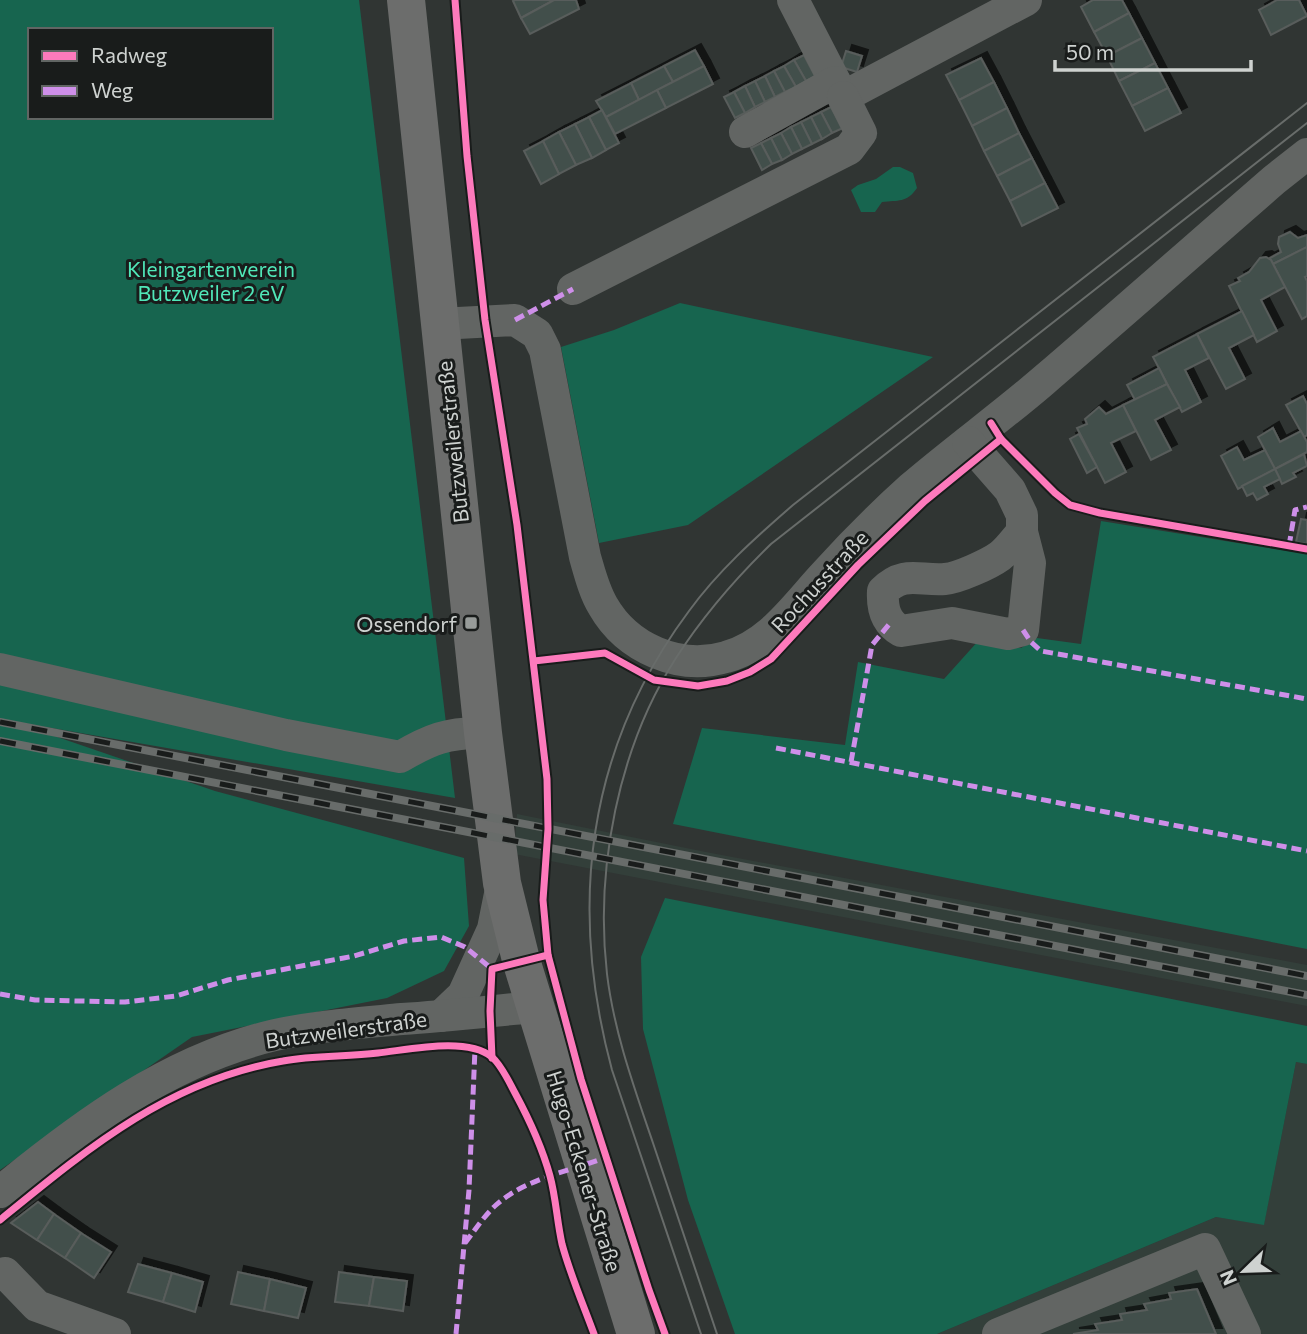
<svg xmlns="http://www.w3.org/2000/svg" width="1307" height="1334" font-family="Commissioner,sans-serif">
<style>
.built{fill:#333f3a}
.green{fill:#17654f;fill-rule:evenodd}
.building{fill:#43504c;stroke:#595d5b;stroke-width:2;filter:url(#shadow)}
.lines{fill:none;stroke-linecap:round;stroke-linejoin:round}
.minor{stroke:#626563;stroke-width:32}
.major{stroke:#6c6d6c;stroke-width:38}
.tram{stroke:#686c6a;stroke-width:2}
.rail-casing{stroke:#686c6a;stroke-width:8}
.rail{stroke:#191c1b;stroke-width:5;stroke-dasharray:16;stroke-linecap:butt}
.quiet{stroke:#ce8fe9;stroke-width:5;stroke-dasharray:10 5;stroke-linecap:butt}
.cycleway-casing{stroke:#191c1b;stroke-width:11}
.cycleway{stroke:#fd7abc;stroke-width:7}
.poi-dot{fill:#979b99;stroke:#191c1b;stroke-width:2.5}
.labels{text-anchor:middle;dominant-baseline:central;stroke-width:6;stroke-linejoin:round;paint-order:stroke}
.park-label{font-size:21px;fill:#50e7b8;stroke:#191c1b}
.street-label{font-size:21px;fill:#ced2d0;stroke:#191c1b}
.poi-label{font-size:21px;fill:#ced2d0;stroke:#191c1b;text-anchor:end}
</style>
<defs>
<filter id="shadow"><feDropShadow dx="6" dy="-6" stdDeviation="0" flood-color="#0009"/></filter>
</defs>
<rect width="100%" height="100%" fill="#303533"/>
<g class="built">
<path d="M517 814 711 853 1307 965V1006L514 854Z"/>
<path d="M1296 1062 1307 1064V1334H937L1216 1217 1264 1224Z"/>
</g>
<g class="green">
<path d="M0 0H359L455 798 0 719ZM30 30H271V117H30Z"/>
<path d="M893 167H900L913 173 917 188C907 203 898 200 882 202L875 212H861L851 190 858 185 876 179Z"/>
<path d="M680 303 933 357 688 525 599 543 561 347 614 330Z"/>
<path d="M1101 521 1307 554V949L673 824 702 728 845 745 858 662 944 679 979 640 1021 648 1037 638 1081 644Z"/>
<path d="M0 724 34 729 215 791 464 858 469 926 444 971 387 998 192 1037 0 1170Z"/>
<path d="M665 898 1307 1026V1064L1296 1062 1264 1225 1216 1217 937 1334H735L688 1200 643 1029 641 957Z"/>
</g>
<g class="building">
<path d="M515 0H554L521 18 513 1Z"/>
<path d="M554 0H576L579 9 530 34 521 18Z"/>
<path d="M1093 0H1122L1129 13 1094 32 1081 7Z"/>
<path d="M1277 0H1299L1307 16 1271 35 1259 10Z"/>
<path d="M1129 13 1142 38 1107 56 1094 32Z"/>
<path d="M1142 38 1155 63 1119 81 1107 56Z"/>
<path d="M695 50 704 66 673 82 664 66Z"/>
<path d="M846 51 862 56 857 72 841 67Z"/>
<path d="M804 55 815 76 806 81 794 60Z"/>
<path d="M981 58 994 82 959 100 946 75Z"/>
<path d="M794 60 806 81 796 87 784 66Z"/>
<path d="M1155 63 1168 88 1132 106 1119 81Z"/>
<path d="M664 66 673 82 639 100 631 83Z"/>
<path d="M704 66 713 84 666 108 657 90Z"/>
<path d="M784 66 796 87 785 92 774 71Z"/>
<path d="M774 71 785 92 775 97 765 76Z"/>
<path d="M765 76 775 97 765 102 755 81Z"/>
<path d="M755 81 765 102 755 107 745 86Z"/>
<path d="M994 82 1007 108 972 126 959 100Z"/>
<path d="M631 83 639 100 606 117 596 101Z"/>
<path d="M745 86 755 107 745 113 734 92Z"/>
<path d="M1168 88 1181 113 1145 131 1132 106Z"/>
<path d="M657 90 666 108 615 134 606 117Z"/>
<path d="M734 92 745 113 735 118 724 97Z"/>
<path d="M831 107 843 128 832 133 821 112Z"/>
<path d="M1007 108 1019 133 984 151 972 126Z"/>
<path d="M602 110 619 143 606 150 589 117Z"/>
<path d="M821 112 832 133 822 139 811 117Z"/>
<path d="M589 117 606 150 592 158 575 124Z"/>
<path d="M811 117 822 139 812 144 801 122Z"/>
<path d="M801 122 812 144 802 149 791 127Z"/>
<path d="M575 124 592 158 576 165 559 132Z"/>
<path d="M791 127 802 149 792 154 781 133Z"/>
<path d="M559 132 576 165 559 174 543 141Z"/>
<path d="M781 133 792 154 782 160 771 138Z"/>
<path d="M1019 133 1032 158 997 176 984 151Z"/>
<path d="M771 138 782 160 772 164 761 143Z"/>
<path d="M543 141 559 174 541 184 524 151Z"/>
<path d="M761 143 772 164 762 170 751 148Z"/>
<path d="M1032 158 1045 183 1010 201 997 176Z"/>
<path d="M1045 183 1058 208 1022 226 1010 201Z"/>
<path d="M1290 232 1298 238 1307 235V247L1273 264 1270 258 1281 252 1278 244 1279 237Z"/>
<path d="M1307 247V276L1305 277 1307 281V316L1302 319 1273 264Z"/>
<path d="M1266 257 1271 260 1285 287 1261 300 1277 331 1257 342 1229 286 1240 281 1238 278 1249 272 1260 258Z"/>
<path d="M1242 311 1254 335 1229 348 1245 379 1226 389 1197 334Z"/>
<path d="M1197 334 1209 358 1185 370 1201 402 1182 412 1153 357Z"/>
<path d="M1159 368 1167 384 1135 400 1127 385Z"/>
<path d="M1167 384 1180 407 1155 420 1171 450 1151 460 1123 405Z"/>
<path d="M1303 396 1307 404V435L1304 437 1286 405Z"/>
<path d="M1123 405 1136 431 1111 443 1126 472 1105 483 1077 428 1087 424 1085 419 1099 407 1106 414Z"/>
<path d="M1273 428 1280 442 1301 431 1307 442V452L1275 469 1258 437Z"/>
<path d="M1079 434 1097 467 1087 473 1070 439Z"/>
<path d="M1237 447 1244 460 1265 450 1275 469 1238 489 1221 456Z"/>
<path d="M1304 454 1307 466 1293 473 1296 477 1282 484 1275 469Z"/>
<path d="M1275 469 1280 479 1264 487 1268 494 1257 500 1253 493 1247 496 1242 486Z"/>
<path d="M1301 519 1307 520V544L1296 542Z"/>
<path d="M38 1202 54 1214 37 1240 11 1223Z"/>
<path d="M54 1214 81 1233 65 1258 37 1240Z"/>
<path d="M81 1233 111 1252 94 1278 65 1258Z"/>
<path d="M138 1264 172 1273 163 1302 128 1292Z"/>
<path d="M238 1272 270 1279 264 1311 231 1304Z"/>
<path d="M339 1272 374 1277 369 1306 335 1302Z"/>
<path d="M172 1273 203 1282 195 1312 163 1302Z"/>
<path d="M374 1277 407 1281 403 1311 369 1306Z"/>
<path d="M270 1279 306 1288 298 1318 264 1311Z"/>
<path d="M1197 1289 1216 1334H1073L1098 1330 1095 1324 1122 1320 1120 1314 1147 1310 1144 1304 1171 1299 1169 1293Z"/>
</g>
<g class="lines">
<g class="minor">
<path d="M793 0 843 97 1026 0"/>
<path d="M745 132 835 82"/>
<path d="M573 289 849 149 861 133 843 97"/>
<path d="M439 324 515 320 537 334 545 350 585 557C590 574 594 591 603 606 627 648 679 671 726 657 770 645 795 606 825 574 852 544 881 515 911 488 954 451 1000 418 1043 381 1120 315 1197 247 1274 180L1307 154"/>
<path d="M968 442 1010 490 1022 515V532L1030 563 1023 630 1008 634 952 623 901 631C885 622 882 608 883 591 904 570 919 581 945 579 958 578 989 564 1000 556 1008 550 1015 540 1022 532"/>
<path d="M0 669 286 735 400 757C429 740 448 732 483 733"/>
<path d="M441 1016 463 995 493 929 502 884"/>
<path d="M0 1192C82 1125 169 1060 275 1035 316 1026 360 1023 402 1019 446 1016 491 1011 535 1007"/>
<path d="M5 1273 37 1306 115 1334"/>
<path d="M998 1334 1205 1249 1245 1334"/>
</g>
<path class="major" d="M406 0 483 733 502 883 521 960 636 1334"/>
<g class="tram">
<path d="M701 1334 612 1070C568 907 586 749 689 611 718 571 755 538 793 505L1307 103"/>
<path d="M717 1334C695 1270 674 1206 653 1143 634 1087 614 1032 607 974 595 869 618 748 676 658 703 616 735 579 771 544L1307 123"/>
</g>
<defs>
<g id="rail">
<path d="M0 722 1307 976"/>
<path d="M0 741 1307 995"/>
</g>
</defs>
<use href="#rail" class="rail-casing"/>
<use href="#rail" class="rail"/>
<g class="quiet">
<path d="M515 320 573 289"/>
<path d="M1289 546 1295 510 1307 507"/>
<path d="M1023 630 1031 642 1041 651 1307 699"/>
<path d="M776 748 1307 851"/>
<path d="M851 762 872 645 891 622"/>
<path d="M0 994 35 1000 125 1002 176 996 228 980 354 956 404 941 441 937 465 947 492 969"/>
<path d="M465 1243C475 1230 484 1216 496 1205 526 1178 571 1171 607 1157"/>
<path d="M456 1334 469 1190 475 1049"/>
</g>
<defs>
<g id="cycleway">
<path d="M455 0 467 156 485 320 517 525 547 779 548 829 543 900 548 955 581 1079 649 1290 665 1334"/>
<path d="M991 423 1001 439 1055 493 1070 505 1100 513 1307 549"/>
<path d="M534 661 605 653 654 680 698 686 727 681 750 672 771 659 858 565 925 501 1001 439"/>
<path d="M492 1058 490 1011 492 969 548 955"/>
<path d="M0 1220C87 1149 169 1080 283 1061 314 1055 347 1057 378 1053 407 1050 467 1036 492 1057 502 1066 509 1082 515 1093 529 1119 542 1147 550 1176 556 1198 557 1222 562 1244 570 1274 583 1304 594 1334"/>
</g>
</defs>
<use href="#cycleway" class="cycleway-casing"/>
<use href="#cycleway" class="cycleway"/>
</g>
<rect class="poi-dot" x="464" y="616" width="14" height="14" rx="3.5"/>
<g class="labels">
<g class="park-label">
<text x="211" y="268">Kleingartenverein<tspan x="211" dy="24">Butzweiler 2 eV</tspan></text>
</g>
<g class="street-label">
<text transform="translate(452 442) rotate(-96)">Butzweilerstraße</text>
<text transform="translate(819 581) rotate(-47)">Rochusstraße</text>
<text transform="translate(346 1029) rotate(-8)">Butzweilerstraße</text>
<text transform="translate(585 1171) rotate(73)">Hugo-Eckener-Straße</text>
</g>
<g class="poi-label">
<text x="457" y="623">Ossendorf</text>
</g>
</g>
<rect x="28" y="28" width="245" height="91" fill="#191c1b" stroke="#616563" stroke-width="2"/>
<rect x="42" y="51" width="35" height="10" fill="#fd7abc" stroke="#616563" stroke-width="2"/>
<text x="91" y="63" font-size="21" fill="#ced2d0">Radweg</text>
<rect x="42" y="86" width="35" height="10" fill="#ce8fe9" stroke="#616563" stroke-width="2"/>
<text x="91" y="98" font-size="21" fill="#ced2d0">Weg</text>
<g transform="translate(1244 1271) rotate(247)" stroke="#191c1b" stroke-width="5" paint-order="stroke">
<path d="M0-5L12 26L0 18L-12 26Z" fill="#ced2d0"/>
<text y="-10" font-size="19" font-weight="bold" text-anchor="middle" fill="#ced2d0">N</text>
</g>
<path d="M1055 60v10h196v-10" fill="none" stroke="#ced2d0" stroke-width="3.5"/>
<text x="1066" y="60" font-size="21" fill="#ced2d0" stroke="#191c1b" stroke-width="5" paint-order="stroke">50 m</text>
</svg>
